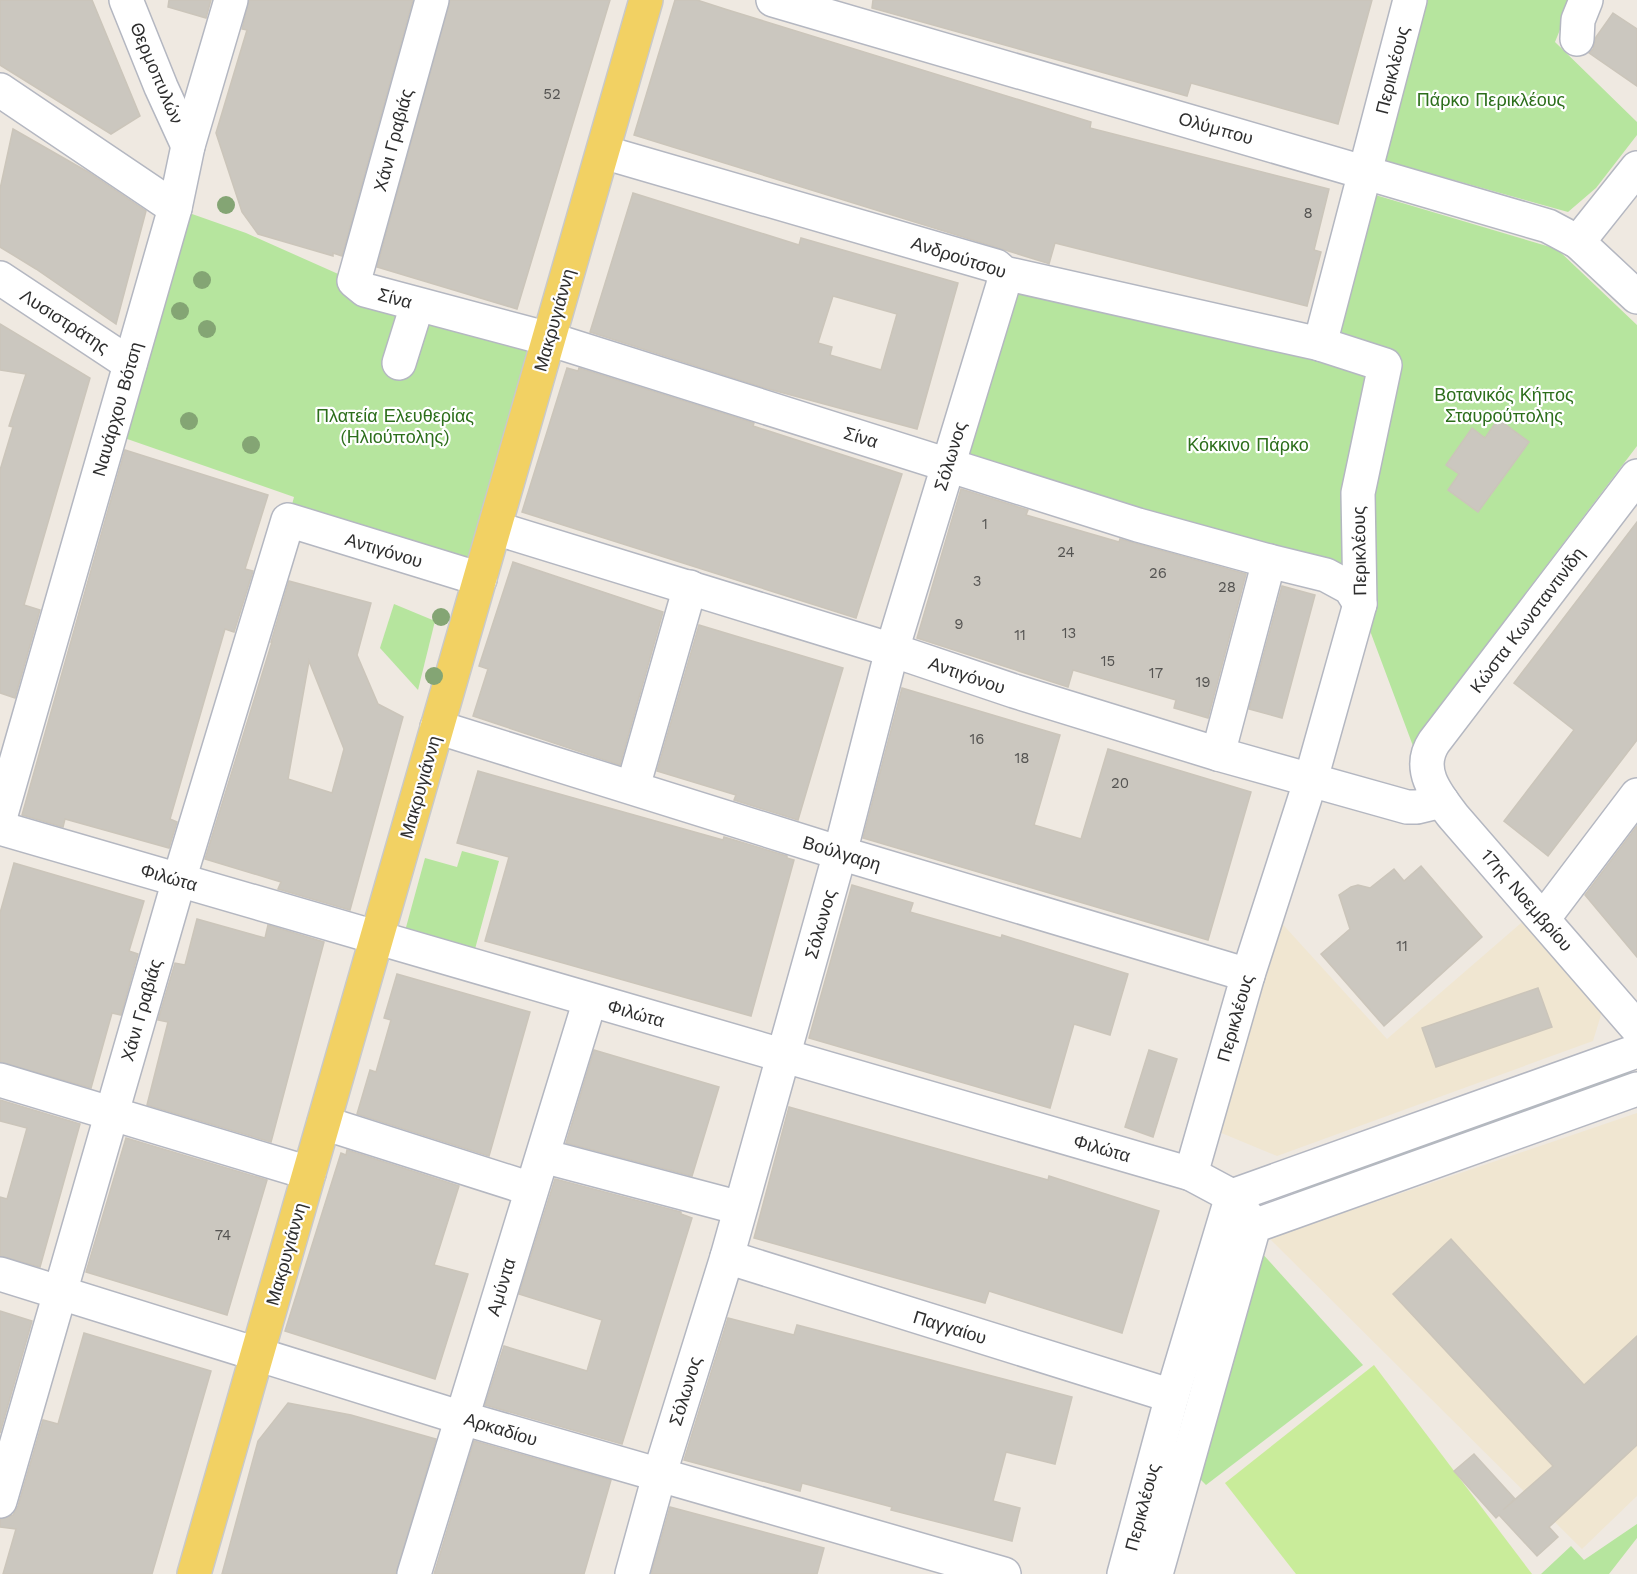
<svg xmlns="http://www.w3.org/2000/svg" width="1637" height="1574" font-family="'Work Sans',sans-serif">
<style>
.education{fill:#f0e6d1}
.green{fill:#b6e59e}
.pitch{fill:#c9ec9a}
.building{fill:#cbc7bf;stroke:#cbc5ba;stroke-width:1.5;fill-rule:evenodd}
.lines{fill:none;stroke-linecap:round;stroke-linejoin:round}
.minor-casing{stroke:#b4b7c1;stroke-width:36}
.major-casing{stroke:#c9c9c9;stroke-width:36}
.minor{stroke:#fff;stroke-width:33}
.major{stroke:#f2d163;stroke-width:33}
.tree{fill:#84a574}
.labels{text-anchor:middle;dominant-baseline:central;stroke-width:4.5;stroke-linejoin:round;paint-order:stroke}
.number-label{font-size:15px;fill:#555452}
.street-label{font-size:18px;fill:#2e2e2e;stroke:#fff}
.park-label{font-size:18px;fill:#2c6e1b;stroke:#fff}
</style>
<rect width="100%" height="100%" fill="#efe9e1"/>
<g class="education">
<path d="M1528 917 1604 1005 1593 1041 1277 1156 1219 1132 1277 918 1387 1039Z"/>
<path d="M1637 1113V1496L1582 1549 1269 1238Z"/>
</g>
<g class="green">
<path d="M1428 0H1572L1555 42 1637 122V135L1596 188 1568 212 1382 160Z"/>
<path d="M1372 194 1557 249 1637 325V446L1431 718 1413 746 1360 604 947 464 1003 285 1330 353Z"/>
<path d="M175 208 246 233 354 281 549 339 480 579 288 520 294 497 110 433Z"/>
<path d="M394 604 435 621 418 690 380 648Z"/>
<path d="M462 851 499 861 475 949 405 931 425 858 457 867Z"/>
<path d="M1627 1070 1632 1074 1301 1198 1296 1194 1297 1187Z"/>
<path d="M1260 1251 1363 1365 1206 1485 1195 1474Z"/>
<path d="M1637 1524V1538L1609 1574H1541L1571 1546 1584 1560Z"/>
</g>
<path class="pitch" d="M1374 1365 1532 1574H1296L1225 1483Z"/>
<g class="building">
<path d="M0 0H92L140 116 111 134 0 65Z"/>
<path d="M169 0H211L206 18 168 7Z"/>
<path d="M249 0H413L342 256 333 253V256L258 234 242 212 216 133 247 30 242 29Z"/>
<path d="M450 0H610L517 309 377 267Z"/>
<path d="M675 0H697L728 10 1091 122 1090 128 1329 189 1314 250 1321 252 1307 306 1055 243 1049 264 1047 263 634 135Z"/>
<path d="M873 0H1372L1338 124 1191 83 1187 96 872 8Z"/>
<path d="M1613 13 1637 29V86L1589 53 1593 49 1596 37Z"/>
<path d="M13 129 88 172 146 211 116 324 36 269 0 247V189Z"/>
<path d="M633 193 799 245 801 238 958 283 917 429 765 388 590 332ZM833 296 897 314 881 370 830 355 832 347 818 343Z"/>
<path d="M0 324 90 378 24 605 40 610 15 698 0 693V470L13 427 9 426 26 374 0 370Z"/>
<path d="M567 368 578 371 579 368 754 423 753 426 902 474 856 618 522 512Z"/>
<path d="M1498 419 1529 442 1478 512 1448 490 1459 474 1446 465 1472 428 1485 438Z"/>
<path d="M125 450 268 495 245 569 253 571 234 632 225 629 170 819 177 822 169 848 65 819 63 827 22 815Z"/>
<path d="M961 489 1028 510 1026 515 1119 542 1120 539 1246 574 1208 718 1174 708 1176 700 1073 670 1068 687 917 638Z"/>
<path d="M1637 522V740L1548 856 1504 821 1574 730 1514 683Z"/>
<path d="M513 562 663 612 620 765 473 716 488 669 479 666Z"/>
<path d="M289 581 371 603 357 655 378 704 403 717 350 910 278 889 281 882 205 859 272 642H271ZM309 661 344 749 332 793 288 779Z"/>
<path d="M1282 586 1315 595 1282 718 1249 709Z"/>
<path d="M699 625 843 668 798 820 734 800 736 795 657 771Z"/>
<path d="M902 688 1060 735 1034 825 1081 839 1108 749 1251 792 1208 940 863 838Z"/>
<path d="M478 771 723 840 724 837 787 856V858L794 860 751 1016 485 941 509 857 457 843Z"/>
<path d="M1637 826V957L1585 895Z"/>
<path d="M14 863 144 901 129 951 138 954 121 1015 112 1013 91 1088 0 1062V913Z"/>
<path d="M1421 866 1482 937 1384 1026 1321 954 1350 929 1339 895 1351 887 1358 885 1370 888 1394 869 1404 881Z"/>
<path d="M852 885 913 903 910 912 1001 938 1002 935 1128 974 1110 1035 1074 1024 1050 1108 809 1038Z"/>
<path d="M197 919 265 938 268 925 324 942 271 1142 147 1105 168 1022 158 1020 175 963 185 965Z"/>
<path d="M397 974 530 1012 489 1156 357 1114 370 1070 376 1072 391 1020 384 1018Z"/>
<path d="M1538 988 1552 1027 1436 1067 1422 1028Z"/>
<path d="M594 1050 719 1087 692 1176 566 1143Z"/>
<path d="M1149 1050 1177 1059 1153 1137 1125 1127Z"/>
<path d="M0 1100 80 1124 40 1267 0 1256V1197L7 1199 27 1128 0 1121Z"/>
<path d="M789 1107 1048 1180 1049 1176 1159 1211 1122 1333 989 1291 985 1303 754 1238Z"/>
<path d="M126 1138 267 1180 227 1315 86 1272Z"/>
<path d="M347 1150 459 1186 434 1265 468 1274 435 1379 285 1331 341 1153 346 1155Z"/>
<path d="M555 1179 681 1212V1214L692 1218 622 1444 485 1405 504 1346 587 1371 602 1320 519 1294Z"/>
<path d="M1451 1239 1584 1385 1637 1336V1445L1549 1527 1558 1537 1537 1556 1499 1515 1496 1518 1454 1471 1474 1454 1515 1499 1503 1510 1553 1466 1393 1294Z"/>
<path d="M0 1311 32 1321 0 1433Z"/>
<path d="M728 1318 794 1335 797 1325 1072 1397 1055 1464 1006 1452 993 1501 1020 1508 1012 1541 891 1510 892 1507 802 1483 800 1491 684 1460Z"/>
<path d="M84 1333 211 1371 152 1574H3L16 1529 0 1527V1519L13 1515 18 1506 43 1420 58 1424Z"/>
<path d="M288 1403 351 1415 436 1439 396 1574H222L258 1441Z"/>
<path d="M474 1441 611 1480 584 1574H434Z"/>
<path d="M670 1507 824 1548 817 1574H651Z"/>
</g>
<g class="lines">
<defs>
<g id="minor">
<path d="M126 0 161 87 188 146"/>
<path d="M432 0 354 281 365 290 549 339 1138 525 1269 561 1326 575 1350 588 1360 604"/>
<path d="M773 0 1548 226 1578 242 1637 297"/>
<path d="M1577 39 1578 20 1586 0"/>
<path d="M0 90 175 208"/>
<path d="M603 152 996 266 1004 273 1320 344 1385 365 1358 493 1360 604 1311 779 1248 975 1191 1174"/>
<path d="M1578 242 1637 168"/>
<path d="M0 278 130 364"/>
<path d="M1320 344 1410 0"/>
<path d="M399 363 414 315"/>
<path d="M1637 476 1434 742C1416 769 1436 794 1453 816L1637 1028"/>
<path d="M495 528 892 650 1014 691 1218 754 1407 807H1417L1442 801"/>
<path d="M437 727 840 853 1248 975"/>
<path d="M1218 754 1269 561"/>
<path d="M633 787 690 587"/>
<path d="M0 818 175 208 188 146 231 0"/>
<path d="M0 828 1191 1174 1232 1196 1254 1226"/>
<path d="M1543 919 1637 795"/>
<path d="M0 1080 309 1173"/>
<path d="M324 1123 531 1189"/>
<path d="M543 1156 740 1208"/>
<path d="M727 1257 1172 1396"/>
<path d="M0 1274 462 1418 1004 1574"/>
<path d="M0 1501 179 880 288 520 480 579"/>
<path d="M414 1574 590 1000"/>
<path d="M632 1574 659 1476 727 1257 840 853 892 650 1003 285 1004 273"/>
<path d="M1124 1574 1172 1396 1232 1196 1637 1051"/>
<path d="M1156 1574 1254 1226 1637 1089"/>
</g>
<path id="major" d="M194 1574 646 0"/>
</defs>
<use href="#minor" class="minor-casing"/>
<use href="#major" class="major-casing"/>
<use href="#minor" class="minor"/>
<use href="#major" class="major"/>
</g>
<g class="tree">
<circle cx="226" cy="205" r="9"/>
<circle cx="202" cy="280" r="9"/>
<circle cx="180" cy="311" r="9"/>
<circle cx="207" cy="329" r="9"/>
<circle cx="189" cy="421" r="9"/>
<circle cx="251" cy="445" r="9"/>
<circle cx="441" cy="617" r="9"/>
<circle cx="434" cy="676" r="9"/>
</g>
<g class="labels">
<g class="number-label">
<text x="552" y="94">52</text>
<text x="1308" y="213">8</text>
<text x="985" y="524">1</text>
<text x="1066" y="552">24</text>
<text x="1158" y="573">26</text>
<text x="977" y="581">3</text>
<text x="1227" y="587">28</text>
<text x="959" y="624">9</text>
<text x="1069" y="633">13</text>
<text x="1020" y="635">11</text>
<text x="1108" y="661">15</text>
<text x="1156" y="673">17</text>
<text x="1203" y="682">19</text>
<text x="977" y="739">16</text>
<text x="1022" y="758">18</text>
<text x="1120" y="783">20</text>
<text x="1402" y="946">11</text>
<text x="223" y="1235">74</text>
</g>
<g class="street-label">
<text transform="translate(1392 70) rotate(-76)">Περικλέους</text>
<text transform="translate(157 73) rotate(67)">Θερμοπυλών</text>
<text transform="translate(1216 128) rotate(16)">Ολύμπου</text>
<text transform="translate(393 140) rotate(-75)">Χάνι Γραβιάς</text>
<text transform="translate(959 257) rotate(18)">Ανδρούτσου</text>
<text transform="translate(395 298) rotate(15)">Σίνα</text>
<text transform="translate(554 320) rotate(-74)">Μακρυγιάννη</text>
<text transform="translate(65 321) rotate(33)">Λυσιστράτης</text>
<text transform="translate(117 409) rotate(-74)">Ναυάρχου Βότση</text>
<text transform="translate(861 437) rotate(17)">Σίνα</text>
<text transform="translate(950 456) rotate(-73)">Σόλωνος</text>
<text transform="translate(384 550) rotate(17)">Αντιγόνου</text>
<text transform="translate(1359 551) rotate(-91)">Περικλέους</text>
<text transform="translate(1527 620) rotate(-53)">Κώστα Κωνσταντινίδη</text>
<text transform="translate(967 675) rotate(19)">Αντιγόνου</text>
<text transform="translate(420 787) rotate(-74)">Μακρυγιάννη</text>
<text transform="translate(842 853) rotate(17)">Βούλγαρη</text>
<text transform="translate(169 877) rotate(16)">Φιλώτα</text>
<text transform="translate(1527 900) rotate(49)">17ης Νοεμβρίου</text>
<text transform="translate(820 924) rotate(-74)">Σόλωνος</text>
<text transform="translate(141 1010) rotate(-74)">Χάνι Γραβιάς</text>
<text transform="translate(636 1013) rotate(16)">Φιλώτα</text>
<text transform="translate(1235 1018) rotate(-74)">Περικλέους</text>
<text transform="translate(1102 1148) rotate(16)">Φιλώτα</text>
<text transform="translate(286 1254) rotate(-74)">Μακρυγιάννη</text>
<text transform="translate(501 1287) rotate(-73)">Αμύντα</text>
<text transform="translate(950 1327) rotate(17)">Παγγαίου</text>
<text transform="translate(685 1391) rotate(-73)">Σόλωνος</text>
<text transform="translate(501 1429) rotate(17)">Αρκαδίου</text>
<text transform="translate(1142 1507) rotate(-75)">Περικλέους</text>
</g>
<g class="park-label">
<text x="1491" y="99">Πάρκο Περικλέους</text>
<text x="1504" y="394">Βοτανικός Κήπος<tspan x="1504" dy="21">Σταυρούπολης</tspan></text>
<text x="395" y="415">Πλατεία Ελευθερίας<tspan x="395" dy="21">(Ηλιούπολης)</tspan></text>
<text x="1248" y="444">Κόκκινο Πάρκο</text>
</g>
</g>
</svg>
